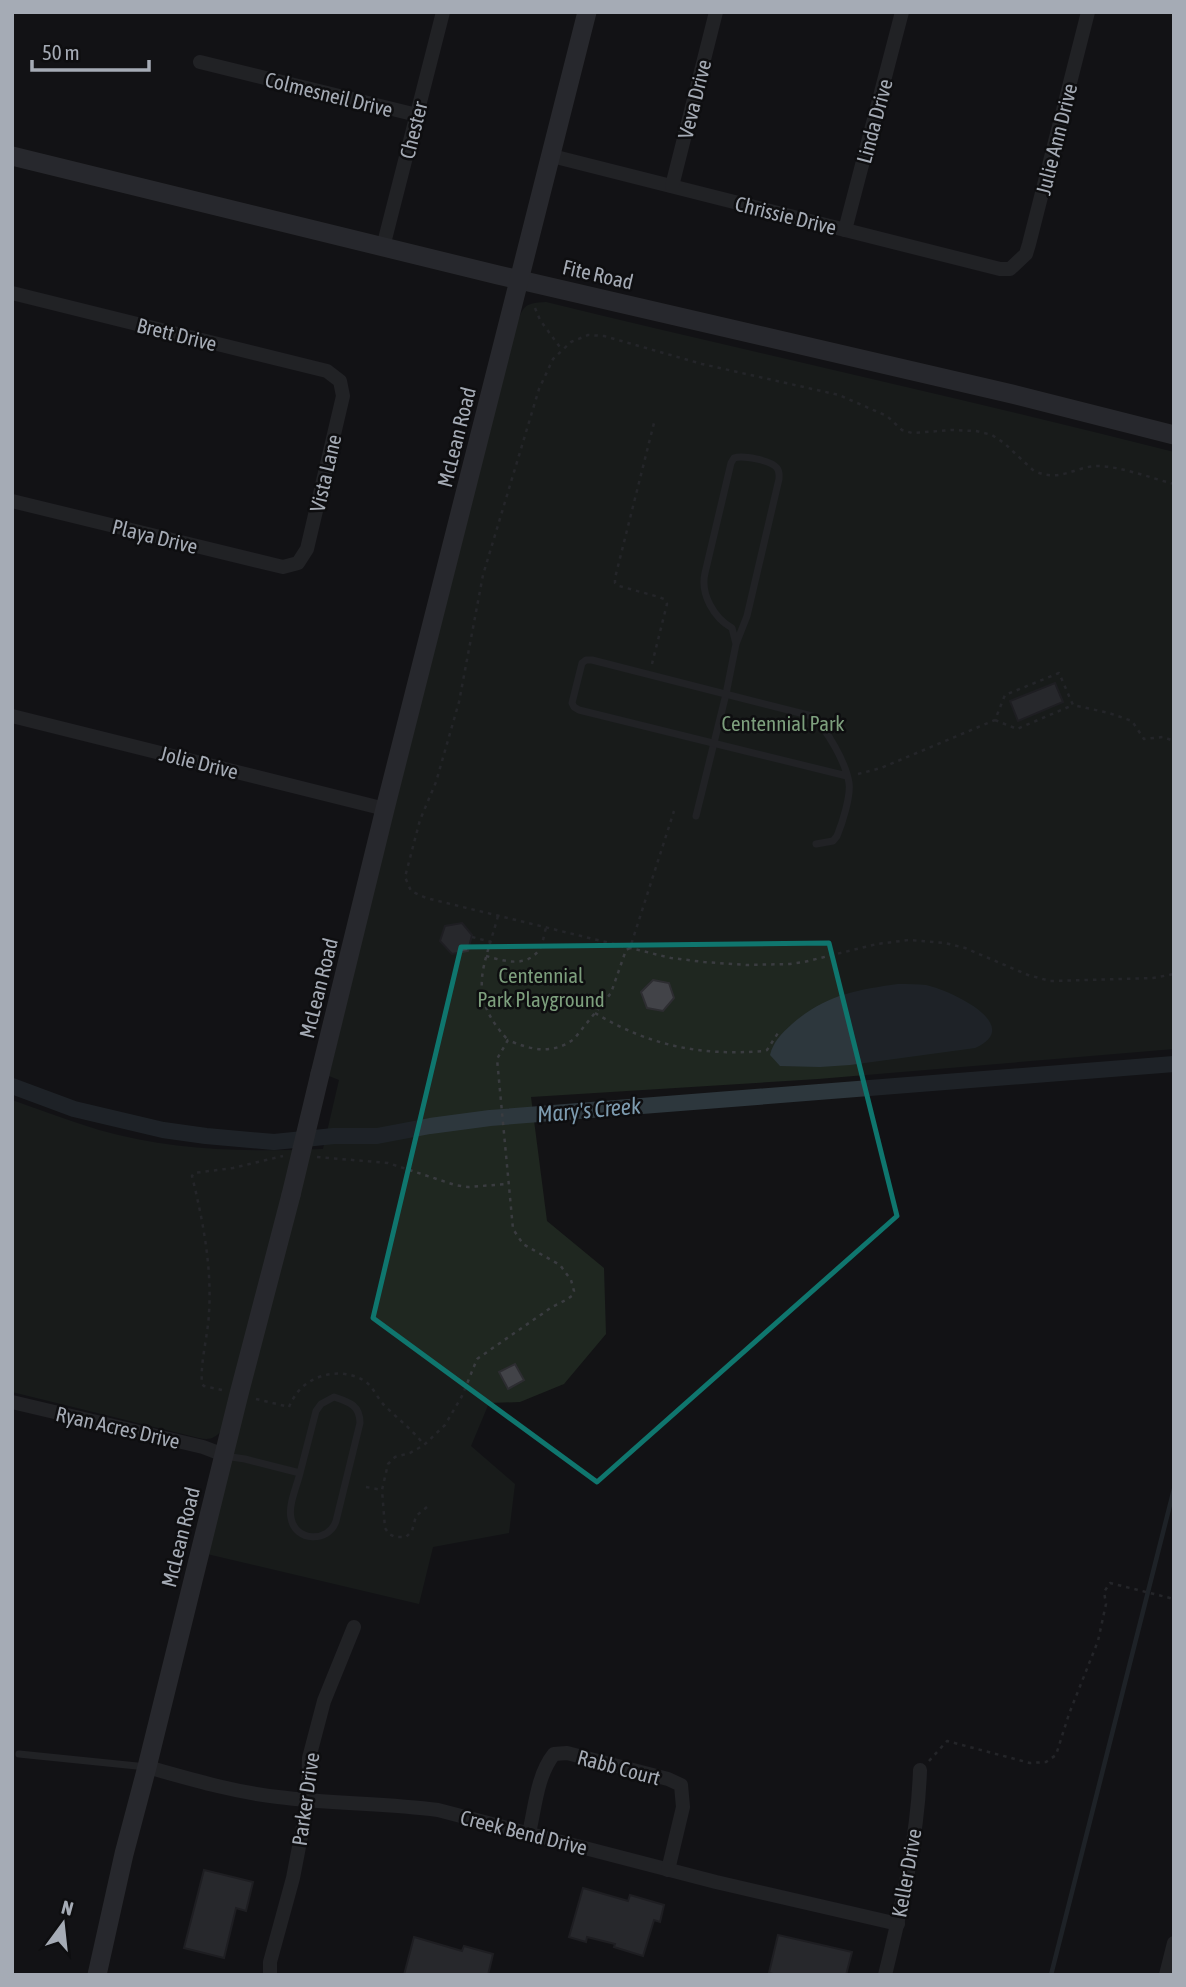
<svg xmlns="http://www.w3.org/2000/svg" width="1186" height="1987" font-family="'Asap Condensed',sans-serif">
<style>
.green{fill:#1f2720}
.water{fill:#2d373d}
.lines{fill:none;stroke-linecap:round;stroke-linejoin:round}
.stream{stroke:#2d373d;stroke-width:4.5}
.canal{stroke:#2d373d;stroke-width:16}
.building{fill:#424348;stroke:#2d2d31;stroke-width:2}
.path{stroke:#3a3c40;stroke-width:2.5;stroke-dasharray:3.5 5;stroke-linecap:butt}
.lane{stroke:#343539;stroke-width:7}
.street{stroke:#343539;stroke-width:14}
.secondary{stroke:#424449;stroke-width:19}
.secondary-bridge{stroke:#424449;stroke-width:19}
.marked{fill:none;stroke:#0f766e;stroke-width:5;stroke-linejoin:round}
.labels{text-anchor:middle;dominant-baseline:central;stroke-width:5;stroke-linejoin:round;paint-order:stroke}
.street-label{font-size:21px;fill:#a5abb5;stroke:#0e0e10}
.park-label{font-size:21px;fill:#7d9f7d;stroke:#0e0e10}
.water-label{font-size:23px;font-style:italic;fill:#7d9baf;stroke:#0e0e10}
</style>
<rect width="100%" height="100%" fill="#131315"/>
<path class="green" d="M546 302C755 353 965 399 1174 452V1049L818 1079 531 1097 547 1221 604 1268 606 1334 564 1384 520 1402 489 1403 471 1446 515 1484 509 1533 433 1547 419 1604 207 1554 221 1431C214 1439 209 1440 199 1438L12 1392V1100C41 1110 70 1121 99 1130 172 1151 248 1152 323 1149L339 1080 329 1076 375 885 517 324C523 305 526 303 546 302Z"/>
<path class="water" d="M898 984C907 984 917 984 926 985 949 990 1026 1025 975 1048L850 1065 820 1067 780 1066 770 1055C773 1042 782 1033 792 1024 825 995 856 990 898 984Z"/>
<g class="lines">
<path class="stream" d="M1051 1975 1174 1489"/>
<path class="canal" d="M12 1086 74 1109 163 1130 206 1136 274 1142 334 1136H377L430 1126 490 1118 1174 1064"/>
</g>
<g class="building">
<path d="M1055 683 1063 702 1018 721 1010 701Z"/>
<path d="M462 923 472 935 468 951 452 954 440 941 445 926Z"/>
<path d="M653 980 669 983 674 998 663 1011 647 1008 641 992Z"/>
<path d="M515 1364 524 1380 508 1389 499 1372Z"/>
<path d="M204 1870 253 1882 246 1911 236 1908 224 1958 184 1948Z"/>
<path d="M583 1888 628 1901 630 1895 664 1905 660 1922 654 1920 643 1956 614 1947 615 1944 587 1937 586 1942 569 1937Z"/>
<path d="M778 1935 852 1952 846 1975H777L769 1973Z"/>
<path d="M414 1937 462 1951 464 1946 493 1954 488 1975H404Z"/>
</g>
<g class="lines">
<g class="path">
<path d="M535 308 540 320 562 350"/>
<path d="M1174 484C1151 478 1122 467 1099 466 1074 466 1061 483 1034 471L1004 443 992 435 976 431 952 430 912 433 902 430 887 416 839 395 702 364 604 336 588 335 571 342 553 359 539 389 483 575 459 702 436 782 420 820 405 877 411 891 426 898 671 958 704 962 746 965 790 964 804 962 877 944 909 940 945 943 965 948 1028 975 1050 981 1153 978 1174 974"/>
<path d="M652 664 667 604 664 599 659 597 619 586 615 583V578L654 423"/>
<path d="M995 720 1017 729 1073 705"/>
<path d="M858 774 881 768 995 720 1005 695 1059 673 1073 705 1109 713 1132 721 1144 739 1163 737 1174 741"/>
<path d="M498 916C484 968 466 994 507 1039"/>
<path d="M472 937 491 942"/>
<path d="M486 956C504 961 526 968 539 950 543 944 544 934 546 928"/>
<path d="M595 1013C650 1046 700 1056 764 1051L767 1050 778 1033"/>
<path d="M317 1157 388 1163 455 1185 468 1187 508 1184"/>
<path d="M222 1390 204 1386 202 1384C200 1362 208 1336 209 1313 212 1267 203 1221 192 1176L194 1173 233 1168 283 1156"/>
<path d="M256 1399 289 1407C291 1402 294 1397 297 1393 312 1373 345 1367 366 1382 374 1388 378 1400 386 1407 399 1420 413 1430 424 1445"/>
<path d="M366 1487 382 1490"/>
<path d="M427 1507 416 1516 412 1531 406 1537H395L389 1534 385 1528 382 1490 388 1464 395 1457 410 1453 424 1445 445 1425 462 1396 477 1359 552 1307 566 1300 573 1295 574 1291 571 1280 560 1265 523 1244 513 1229 497 1059 508 1040C531 1050 552 1055 574 1039L611 993 626 950 630 948 674 811"/>
<path d="M929 1761 947 1741 1030 1763 1046 1762 1056 1755 1069 1714 1098 1641 1106 1604 1104 1592 1110 1583 1174 1599"/>
</g>
<g class="lane">
<path d="M696 816 726 694 736 644 747 616 779 479C779 475 780 472 777 468 771 460 742 455 734 458L731 463 705 573C700 594 714 618 732 628L736 644"/>
<path d="M816 844 833 841 837 836C842 824 851 796 849 783 846 763 827 729 812 716L592 660H586L582 663 572 703 574 707 579 710 847 776"/>
<path d="M224 1456 245 1459 300 1473 316 1411 321 1404 334 1397C349 1402 360 1405 360 1423L336 1521C329 1543 295 1542 291 1518 288 1505 297 1486 300 1473"/>
<path d="M19 1754 147 1767"/>
</g>
<g class="street">
<path d="M200 62 417 115"/>
<path d="M552 156 1000 269H1010L1026 254 1029 244 1088 12"/>
<path d="M672 186 716 12"/>
<path d="M845 230 902 12"/>
<path d="M383 247 443 12"/>
<path d="M12 293 327 371 340 381 343 396 307 549 298 563 283 567 12 501"/>
<path d="M12 716 385 809"/>
<path d="M12 1402 203 1447 224 1455"/>
<path d="M147 1767C190 1779 233 1792 278 1797 331 1804 385 1803 438 1810L716 1882 898 1924"/>
<path d="M529 1833C535 1808 537 1775 554 1754L567 1753 668 1779 681 1785 683 1807 668 1870"/>
<path d="M270 1975V1962L293 1878 308 1800 309 1758 324 1701 354 1627"/>
<path d="M885 1975C901 1910 918 1837 920 1770"/>
<path d="M1166 1975 1174 1943"/>
</g>
<g class="secondary">
<path d="M12 156 498 275 1012 394 1174 435"/>
<path d="M320 1074 385 809 587 12"/>
<path d="M97 1975 124 1854 147 1767 239 1394 291 1195"/>
</g>
<path class="secondary-bridge" d="M291 1195 320 1074"/>
</g>
<path d="M0 0H1186V1987H0ZM829 943 897 1216 597 1482 373 1318 461 947Z" fill="#131315" fill-opacity=".55" fill-rule="evenodd"/>
<path class="marked" d="M829 943 897 1216 597 1482 373 1318 461 947Z"/>
<g class="labels">
<g class="street-label">
<text transform="translate(329 94) rotate(14)">Colmesneil Drive</text>
<text transform="translate(694 99) rotate(-76)">Veva Drive</text>
<text transform="translate(874 121) rotate(-75)">Linda Drive</text>
<text transform="translate(413 130) rotate(-76)">Chester</text>
<text transform="translate(1056 139) rotate(-76)">Julie Ann Drive</text>
<text transform="translate(786 215) rotate(14)">Chrissie Drive</text>
<text transform="translate(598 274) rotate(13)">Fite Road</text>
<text transform="translate(177 334) rotate(14)">Brett Drive</text>
<text transform="translate(456 437) rotate(-76)">McLean Road</text>
<text transform="translate(325 473) rotate(-77)">Vista Lane</text>
<text transform="translate(155 536) rotate(14)">Playa Drive</text>
<text transform="translate(199 762) rotate(14)">Jolie Drive</text>
<text transform="translate(318 988) rotate(-76)">McLean Road</text>
<text transform="translate(118 1427) rotate(13)">Ryan Acres Drive</text>
<text transform="translate(180 1537) rotate(-76)">McLean Road</text>
<text transform="translate(619 1767) rotate(15)">Rabb Court</text>
<text transform="translate(305 1799) rotate(-82)">Parker Drive</text>
<text transform="translate(524 1832) rotate(14)">Creek Bend Drive</text>
<text transform="translate(906 1873) rotate(-80)">Keller Drive</text>
</g>
<g class="park-label">
<text x="783" y="723">Centennial Park</text>
<text x="541" y="975">Centennial<tspan x="541" dy="24">Park Playground</tspan></text>
</g>
<g class="water-label">
<text transform="translate(589 1110) rotate(-5)">Mary's Creek</text>
</g>
</g>
<rect width="1186" height="1987" fill="none" stroke="#a5abb5" stroke-width="28"/>
<g transform="translate(63 1924) rotate(15)" stroke="#0e0e10" stroke-width="5" paint-order="stroke">
<path d="M0-5L12 26L0 18L-12 26Z" fill="#a5abb5"/>
<text y="-10" font-size="19" font-weight="bold" text-anchor="middle" fill="#a5abb5">N</text>
</g>
<path d="M32 60v10h117v-10" fill="none" stroke="#a5abb5" stroke-width="3.5"/>
<text x="42" y="60" font-size="21" fill="#a5abb5" stroke="#0e0e10" stroke-width="5" paint-order="stroke">50 m</text>
</svg>
